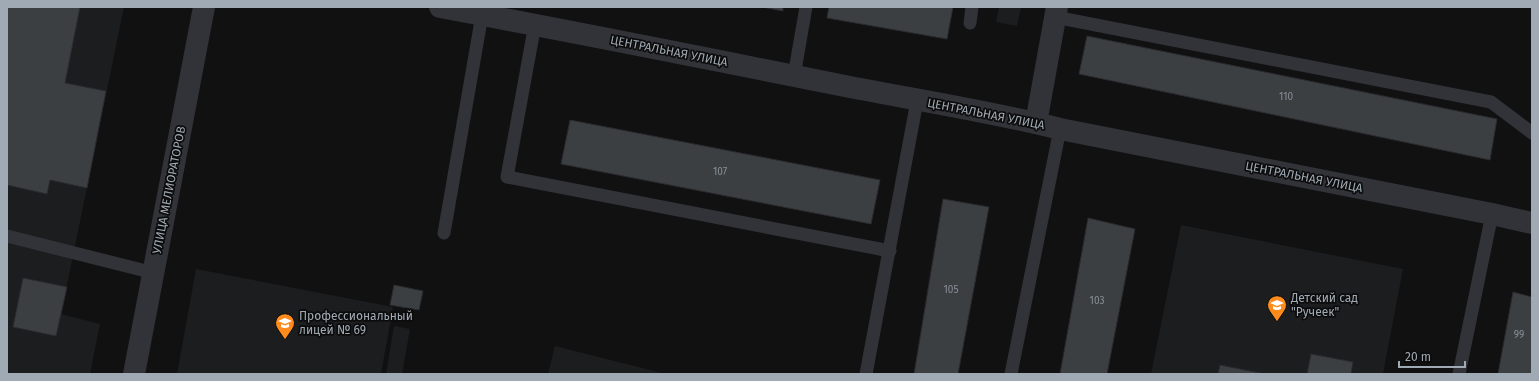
<svg xmlns="http://www.w3.org/2000/svg" width="1539" height="381" font-family="'Fira Sans',sans-serif">
<style>
.built{fill:#1c1d1f}
.building{fill:#3c3f42;stroke:#2a2b2f}
.lines{fill:none;stroke-linecap:round;stroke-linejoin:round}
.lane{stroke:#313338;stroke-width:13}
.street{stroke:#313338;stroke-width:22}
.labels{text-anchor:middle;dominant-baseline:central;stroke-width:3.5;stroke-linejoin:round;paint-order:stroke}
.number-label{font-size:10px;fill:#878f98}
.street-label{font-size:12px;fill:#a0aab4;stroke:#0c0c0d}
.poi-label{font-size:12px;fill:#a0aab4;stroke:#0c0c0d;text-anchor:start}
</style>
<rect width="100%" height="100%" fill="#111112"/>
<g class="built">
<path d="M7 7H124L61 314 100 324 90 374H7Z"/>
<path d="M999 7H1021L1017 26 996 22Z"/>
<path d="M1181 225 1403 269 1383 374H1151Z"/>
<path d="M196 269 393 307 381 374H177Z"/>
<path d="M394 326 410 329 402 374H386Z"/>
<path d="M555 346 666 374H548Z"/>
</g>
<g class="building">
<path d="M7 7H80L65 83 106 91 87 188 50 180 47 194 7 185Z"/>
<path d="M762 7H783V11Z"/>
<path d="M829 7H953L947 39 827 18Z"/>
<path d="M1087 36 1497 119 1490 160 1079 74Z"/>
<path d="M570 120 880 180 871 224 561 164Z"/>
<path d="M943 199 989 207 958 374H914Z"/>
<path d="M1088 218 1135 229 1107 374H1060Z"/>
<path d="M23 278 67 287 56 336 13 327Z"/>
<path d="M394 285 423 291 419 310 390 305Z"/>
<path d="M1513 292 1532 297V374H1498Z"/>
<path d="M1311 354 1353 362 1351 374H1307Z"/>
<path d="M1220 365 1265 374H1218Z"/>
</g>
<g class="lines">
<g class="lane">
<path d="M1055 17 1491 102 1532 133"/>
<path d="M970 23 972 7"/>
<path d="M535 24 507 177 890 251"/>
<path d="M794 76 806 7"/>
<path d="M444 233 482 15"/>
<path d="M7 236 154 273"/>
<path d="M866 374 917 101"/>
<path d="M1011 374 1060 129"/>
<path d="M1459 374 1492 214"/>
</g>
<g class="street">
<path d="M440 7C575 32 710 59 845 86 916 100 989 111 1060 129L1492 214 1532 223"/>
<path d="M1036 123 1057 7"/>
<path d="M134 374 204 7"/>
</g>
</g>
<defs>
<symbol id="school-pin" viewBox="-11 -11 22 30"><path d="M0 17L-7.5 6A9.5 9.5 0 1 1 7.5 6Z" fill="#ff8b1c" stroke="#0c0c0d"/><path d="M0-5L7-2L0 1L-7-2ZM-4 1L0 2.5L4 1V4Q0 6-4 4Z" fill="#fff"/></symbol>
<symbol id="university-pin" viewBox="-11 -11 22 30"><path d="M0 17L-7.5 6A9.5 9.5 0 1 1 7.5 6Z" fill="#ff8b1c" stroke="#0c0c0d"/><path d="M0-5L7-2L0 1L-7-2ZM-4 1L0 2.5L4 1V4Q0 6-4 4Z" fill="#fff"/></symbol>
</defs>
<g fill-rule="evenodd">
<use href="#school-pin" x="1266" y="294" width="22" height="30"/>
<use href="#university-pin" x="274" y="312" width="22" height="30"/>
</g>
<g class="labels">
<g class="number-label">
<text x="1286" y="97">110</text>
<text x="720" y="172">107</text>
<text x="951" y="290">105</text>
<text x="1097" y="301">103</text>
<text x="1519" y="335">99</text>
</g>
<g class="street-label">
<text transform="translate(669 51) rotate(11)">ЦЕНТРАЛЬНАЯ УЛИЦА</text>
<text transform="translate(986 114) rotate(11)">ЦЕНТРАЛЬНАЯ УЛИЦА</text>
<text transform="translate(1304 177) rotate(11)">ЦЕНТРАЛЬНАЯ УЛИЦА</text>
<text transform="translate(169 190) rotate(-79)">УЛИЦА МЕЛИОРАТОРОВ</text>
</g>
<g class="poi-label">
<text x="1291" y="298">Детский сад<tspan x="1291" dy="14">"Ручеек"</tspan></text>
<text x="299" y="316">Профессиональный<tspan x="299" dy="14">лицей № 69</tspan></text>
</g>
</g>
<rect width="1539" height="381" fill="none" stroke="#a0aab4" stroke-width="16"/>
<path d="M1399 361v6h66v-6" fill="none" stroke="#a0aab4" stroke-width="2"/>
<text x="1405" y="361" font-size="12" fill="#a0aab4" stroke="#0c0c0d" stroke-width="3" paint-order="stroke">20 m</text>
</svg>
